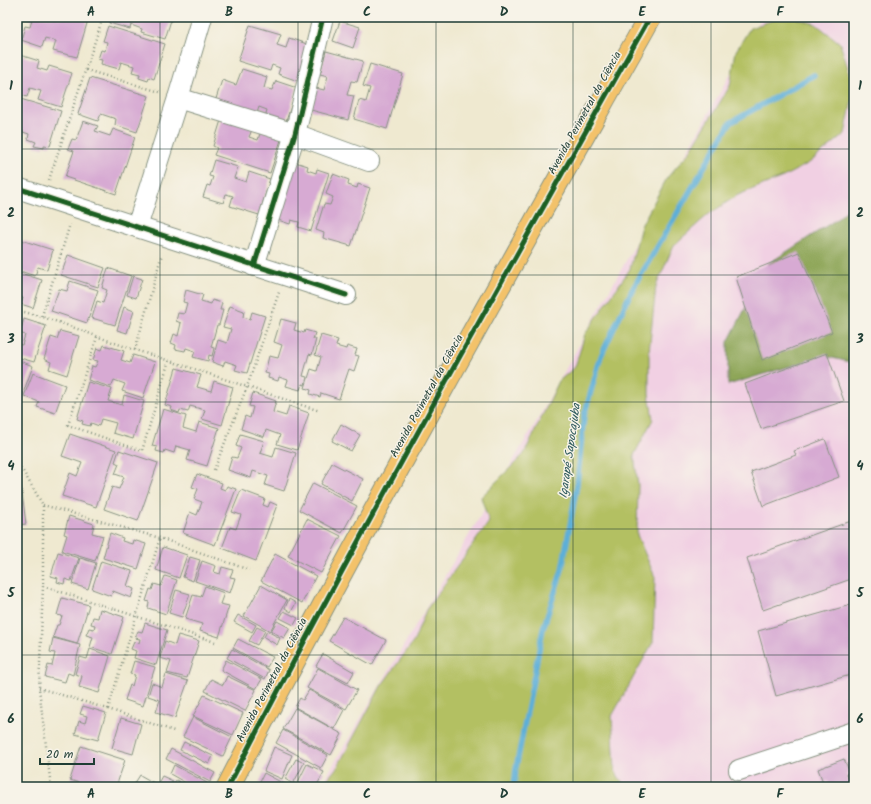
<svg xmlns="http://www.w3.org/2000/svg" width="871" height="804" font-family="Kalam,sans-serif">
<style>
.built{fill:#f1d0e3}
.green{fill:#b3c062;stroke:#697e4b}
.forest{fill:#8ea658;stroke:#567246}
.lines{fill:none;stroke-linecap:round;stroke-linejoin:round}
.stream{stroke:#5dafd8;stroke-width:5.5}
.building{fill:#d7aad3}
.minor-casing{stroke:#879382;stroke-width:22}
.major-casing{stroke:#879382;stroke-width:24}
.path{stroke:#879382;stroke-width:2.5;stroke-dasharray:1 3;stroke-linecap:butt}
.minor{stroke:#fff;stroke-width:20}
.major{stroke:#f3c26a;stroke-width:22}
.cycleway-casing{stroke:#f7f3e8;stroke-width:8}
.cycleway{stroke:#1b5e20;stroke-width:5}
.grid{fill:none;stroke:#1f3d34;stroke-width:1;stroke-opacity:0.55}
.labels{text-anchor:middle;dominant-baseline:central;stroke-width:3;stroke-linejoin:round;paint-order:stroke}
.street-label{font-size:11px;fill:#1f3d34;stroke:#f7f3e8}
.water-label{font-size:12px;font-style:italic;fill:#2e5a5d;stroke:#f7f3e8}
.neatline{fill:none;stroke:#1f3d34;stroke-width:1.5}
.grid-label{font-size:13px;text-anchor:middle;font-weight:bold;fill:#1f3d34}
</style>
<rect width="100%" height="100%" fill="#f7f3e8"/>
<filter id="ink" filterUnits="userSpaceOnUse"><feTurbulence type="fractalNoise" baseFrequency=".025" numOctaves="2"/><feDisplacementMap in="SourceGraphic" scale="8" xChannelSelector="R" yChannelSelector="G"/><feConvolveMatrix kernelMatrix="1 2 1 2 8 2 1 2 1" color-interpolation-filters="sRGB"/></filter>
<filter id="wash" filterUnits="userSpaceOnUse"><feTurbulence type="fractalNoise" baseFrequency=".012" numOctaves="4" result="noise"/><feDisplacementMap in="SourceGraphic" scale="16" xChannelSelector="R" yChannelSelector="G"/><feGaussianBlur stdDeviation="0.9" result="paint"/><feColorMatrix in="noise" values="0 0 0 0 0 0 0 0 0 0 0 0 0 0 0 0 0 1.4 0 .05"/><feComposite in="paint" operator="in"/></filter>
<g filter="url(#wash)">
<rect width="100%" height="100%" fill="#efe9d0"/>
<path class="built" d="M762 17H854V787H320L539 417Z"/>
<path class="green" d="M782 17H791L816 24 840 43 854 87V91L845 134 809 163 783 177 738 195 709 214 674 245 656 286 649 352V394L653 419 634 455 638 485 637 535 655 577 653 642 612 716 615 771 625 787H321L338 766 381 686 414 641 426 610 489 522 481 497 524 454 559 381 575 367 585 334 630 269 641 226 667 178 690 151 730 86 736 51 750 28Z"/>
<path class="forest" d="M854 204V363L824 356 728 385V342L768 264 837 219Z"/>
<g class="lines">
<path class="stream" d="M514 787 516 768 543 629 562 570 577 485 584 416 601 356 632 290 730 123 814 75"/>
</g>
<g id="blocks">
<g class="building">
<path d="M25 17H56L62 19 63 17H79L88 20 77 57 53 51 56 41 45 38 42 47 21 40 25 26 30 27 32 20Z"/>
<path d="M111 17H172L165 39 141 32 142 29 131 25 130 29 109 23Z"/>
<path d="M340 21 360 27 353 48 333 41Z"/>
<path d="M250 25 281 34 277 45 286 48 289 38 310 45 298 81 278 74 280 68 272 65 270 71 238 61Z"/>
<path d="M108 26 165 44 154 79 149 77 148 81 139 78 140 74 132 72 134 66 121 62 119 69 101 64 102 60 98 59 101 50 105 51 107 42 103 41Z"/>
<path d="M326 51 363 61 357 82 351 81 347 95 354 96 348 120 311 110 316 88 324 90 328 76 320 74Z"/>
<path d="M17 54 39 61 37 68 47 71 49 66 72 73 61 107 38 100 41 91 30 88 27 97 17 94Z"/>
<path d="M370 64 403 74 387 129 354 119 359 100 366 102 370 88 363 86Z"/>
<path d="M242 69 267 77 264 88 272 90 276 81 297 88 285 124 265 117 267 110 259 107 256 116 215 102 222 80 236 85Z"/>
<path d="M90 78 149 96 137 132 115 125 116 119 101 114 98 121 78 114Z"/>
<path d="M17 98 61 111 50 146 44 145V148L34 146 36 142 28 139 29 134 17 130Z"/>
<path d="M222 117 253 127 249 137 258 140 261 130 282 137 270 173 214 155 217 148 213 146Z"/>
<path d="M83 121 98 126 95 131 110 136 113 129 135 137 116 194 65 177 74 151 68 149 72 139 76 140Z"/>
<path d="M214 160 238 167 234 178 246 182 249 172 270 179 259 215 230 206 233 196 226 194 223 203 203 197 207 185 210 186 213 177 209 176Z"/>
<path d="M292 161 308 166 307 170 316 173 317 169 329 173 311 231 298 227 299 222 291 220 290 224 278 220Z"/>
<path d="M333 174 349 180 348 185 357 188 358 184 370 188 351 246 323 238 324 233 316 230 324 204 330 205 333 197 326 194Z"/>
<path d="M18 239 53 250 47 270 38 267 35 276 17 270Z"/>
<path d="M799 252 832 332 762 360 736 277Z"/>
<path d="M68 255 105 268 98 287 61 275Z"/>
<path d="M108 268 131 276 115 325 92 318 97 301 103 303 107 290 102 288Z"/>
<path d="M17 272 42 280 33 308 21 304 23 298 17 296Z"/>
<path d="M133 276 142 279 136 298 127 295Z"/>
<path d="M70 281 98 290 87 323 51 311 59 289 67 291Z"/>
<path d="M186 290 203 295 201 301 211 304 212 300 222 303 220 310H223L219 325H217L211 347 214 348 212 356 209 355 208 361 193 357 195 351 186 348 185 351 175 349 176 345 171 343 174 334 178 336 181 323 176 321 178 313 184 314 187 303 183 302Z"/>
<path d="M230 306 244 311 243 317 250 319 252 312 265 316 247 373 235 370 237 365 225 361 223 366 212 362 218 340 227 343 231 329 223 327Z"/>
<path d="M124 307 134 311 127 333 117 330Z"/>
<path d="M24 319 46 326 34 362 17 357V344L22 345 25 335 20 333Z"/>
<path d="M281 319 296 323 294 330 304 333 305 330 315 333 313 339H316L312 355 309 354 303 376 307 377 305 385 302 384 300 390 286 386 288 380 279 377 278 381 268 378 269 374 265 373 269 356 278 358 282 345 274 342Z"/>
<path d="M60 331 79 336 67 375 49 369 51 362 44 359 51 337 57 339Z"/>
<path d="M321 335 338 340 336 346 346 349 347 346 357 349 355 355 359 356 354 371 349 369 339 399 321 393 320 397 310 394 311 390 305 388 311 369 317 371 321 357 315 355Z"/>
<path d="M104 345 124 351 121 360 130 363 133 355 155 362 143 398 122 391 125 384 114 380 111 387 88 380 92 366 95 367 98 361 93 360 97 348 102 350Z"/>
<path d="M827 353 844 401 761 429 745 384Z"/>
<path d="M17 360 33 366 19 404 17 403Z"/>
<path d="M176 368 201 375 197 387 211 391 214 381 233 387 222 425 202 419 205 410 190 406 188 412 180 410 179 413 171 410 172 407 165 405Z"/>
<path d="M33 373 65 385 55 413 37 407 39 402 24 396Z"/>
<path d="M88 382 112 389 108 401 122 405 124 395 144 401 133 439 113 433 116 423 101 419 99 426 91 423 90 426 82 424 83 421 77 419Z"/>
<path d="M253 393 276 401 273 412 286 416 289 406 309 413 297 450 277 444 280 435 266 430 264 437 241 429 245 416 250 418 253 407 249 406Z"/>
<path d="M163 409 186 416 183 428 196 432 199 422 219 428 207 466 187 460 190 450 176 446 174 453 165 450 164 453 156 451 157 447 152 446Z"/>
<path d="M341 424 360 435 351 451 332 441Z"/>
<path d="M70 434 116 450 96 507 62 496 70 473 77 476 82 463 62 456Z"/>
<path d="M240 434 264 441 260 453 273 457 276 447 296 453 284 491 265 485 268 476 253 471 251 478 228 470 232 457 237 458 241 448 236 446Z"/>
<path d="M825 439 839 477 763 506 751 472 796 455 794 451Z"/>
<path d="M119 450 158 463 138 521 104 509 112 487 119 489 124 477 115 474 119 464 115 462Z"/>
<path d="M332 463 363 479 352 501 321 484Z"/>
<path d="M197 474 222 483 220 488 225 490 227 486 236 489 215 545 183 533 190 512 197 515 202 502 194 499 198 489 192 487Z"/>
<path d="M20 476 26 524 17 525V477Z"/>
<path d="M313 483 357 506 342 533 299 510Z"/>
<path d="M241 490 265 499 263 505 268 507 270 502 277 505 256 561 222 548 230 527 236 529 241 515 232 512Z"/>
<path d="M69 516 94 524 92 533 103 536 95 561 62 551 67 535 64 534Z"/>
<path d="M307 519 341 536 321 573 288 556Z"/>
<path d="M854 520V578L763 610 747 558Z"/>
<path d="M110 533 123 538 122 541 132 544 133 540 146 544 138 569 103 558Z"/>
<path d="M163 547 187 555 179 578 156 570Z"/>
<path d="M58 552 79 558 71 581 65 579 64 584 57 582 58 578 51 576Z"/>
<path d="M275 554 316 576 302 603 261 581Z"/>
<path d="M190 557 200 560 193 581 183 577Z"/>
<path d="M80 558 96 563 88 589 72 584Z"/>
<path d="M101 561 132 571 127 586 134 589 131 598 113 591 111 596 92 589Z"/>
<path d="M202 561 216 566 214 572 220 574 222 567 233 570 230 577 235 578 230 593 195 581Z"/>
<path d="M165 576 177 580 166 614 148 608 149 602 146 601 150 589 152 590 154 584 161 586Z"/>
<path d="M261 585 287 600 270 631 244 616Z"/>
<path d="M205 586 224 593 220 604 229 606 219 637 200 631 202 624 185 619 193 595 201 597Z"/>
<path d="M176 590 190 594 182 617 169 613Z"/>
<path d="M62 598 89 605 77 644 53 637 57 625H59L62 616 57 615Z"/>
<path d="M289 599 296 603 291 612 285 608Z"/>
<path d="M854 604V632L851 633 854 642V674L776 696 758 631Z"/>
<path d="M100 609 124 617 112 654 90 647 93 637 86 635 89 628 94 629 95 625 91 624 93 617 98 618Z"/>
<path d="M284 611 298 618 294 625 280 618Z"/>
<path d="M238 615 256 625 252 632 234 622Z"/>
<path d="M343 617 386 640 372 665 329 641Z"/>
<path d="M277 621 290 628 284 638 271 631Z"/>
<path d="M145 623 167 630 156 665 134 658 136 651 131 649 134 642 139 643 140 639 135 638 138 631 142 632Z"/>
<path d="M257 627 265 631 257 645 249 641Z"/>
<path d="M267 631 280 638 277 645 264 637Z"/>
<path d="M178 635 199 641 187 678 167 673 171 661 160 658 165 641 175 645Z"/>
<path d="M53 638 80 645 73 675 68 673 65 682 45 677 48 665 52 666 55 653 50 652Z"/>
<path d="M238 639 273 657 267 667 233 648Z"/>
<path d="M90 649 110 656 99 693 79 687 82 676 75 674 80 657 87 659Z"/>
<path d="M232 649 269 670 265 679 227 658Z"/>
<path d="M323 654 354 672 348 683 316 666Z"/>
<path d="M226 660 262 679 256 689 221 670Z"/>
<path d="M134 661 155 667 143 706 125 700 130 685 132 686 135 675 130 674Z"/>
<path d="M318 668 357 690 346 709 307 688Z"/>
<path d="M166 674 188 681 175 718 156 712 160 700 148 696 152 683 162 687Z"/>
<path d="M227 676 256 690 245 711 205 691 211 679 223 685Z"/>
<path d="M309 690 344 710 334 729 295 707 300 698 303 700Z"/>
<path d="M204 695 243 713 233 735 193 716Z"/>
<path d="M83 706 106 713 98 740 75 734 79 721 85 723 87 716 80 714Z"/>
<path d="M295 708 342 734 331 755 283 729Z"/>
<path d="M193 717 232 737 223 756 183 737Z"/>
<path d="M121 718 141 724 133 754 112 748Z"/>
<path d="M283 730 328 755 321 768 276 743Z"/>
<path d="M184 742 213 756 209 764 180 750Z"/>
<path d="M81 746 125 760 116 787H92L70 780Z"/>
<path d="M274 747 292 755 282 779 264 771Z"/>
<path d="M171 749 215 773 210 782 166 759Z"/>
<path d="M296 759 304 763 293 784 285 779Z"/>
<path d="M844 759 850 773 846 774 851 787H830L828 781 823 782 818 769Z"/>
<path d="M307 764 324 772 316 787H298L296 786Z"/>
<path d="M174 765 207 783 205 787H193L170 774Z"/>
<path d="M264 773 288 786V787H267L259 783Z"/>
<path d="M140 775 161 787H143L135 783Z"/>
<path d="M162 776 173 781 169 787 158 783Z"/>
<path d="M176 780 188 787H172Z"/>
</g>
</g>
</g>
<g filter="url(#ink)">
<use href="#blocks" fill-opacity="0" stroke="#879382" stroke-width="1"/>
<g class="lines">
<defs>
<g id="minor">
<path d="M178 98 295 134 369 161"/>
<path d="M17 188 346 295"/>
<path d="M137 227 178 98 202 17"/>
<path d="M254 266 295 134 323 17"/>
<path d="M739 770 854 732"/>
</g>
<path id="major" d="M228 787C362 527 507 272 650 17"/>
</defs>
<use href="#minor" class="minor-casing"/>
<use href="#major" class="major-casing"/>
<g class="path">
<path d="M17 28 20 17"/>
<path d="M86 70 160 92"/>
<path d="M49 180 103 17"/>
<path d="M42 316 70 224"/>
<path d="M17 318 20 311C59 320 96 337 135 350 197 369 258 391 320 411"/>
<path d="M97 337 68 425 142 451 169 360"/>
<path d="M135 350 162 254"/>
<path d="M17 461 43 505V586L39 688 51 787"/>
<path d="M214 470 247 387 279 292"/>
<path d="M43 505 160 538 249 570"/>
<path d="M43 586 215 642"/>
<path d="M39 688 108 709 174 731"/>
<path d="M108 709 160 538"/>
</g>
<use href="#minor" class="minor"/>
<use href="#major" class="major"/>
<defs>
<g id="cycleway">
<path d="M17 188 346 295"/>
<path d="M254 266 295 134 323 17"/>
<path d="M228 787C362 527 507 272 650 17"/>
</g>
</defs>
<use href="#cycleway" class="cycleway-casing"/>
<use href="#cycleway" class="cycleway"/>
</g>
</g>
<path class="grid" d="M160 17V787M298 17V787M436 17V787M573 17V787M711 17V787M17 149H854M17 275H854M17 402H854M17 529H854M17 655H854"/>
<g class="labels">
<g class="street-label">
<text transform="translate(585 113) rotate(-61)">Avenida Perimetral da Ciência</text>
<text transform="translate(427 396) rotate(-61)">Avenida Perimetral da Ciência</text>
<text transform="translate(272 680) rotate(-62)">Avenida Perimetral da Ciência</text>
</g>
<g class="water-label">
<text transform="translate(570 451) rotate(-82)">Igarapé Sapocajuba</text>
</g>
</g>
<rect width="871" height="804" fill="none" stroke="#f7f3e8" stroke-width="44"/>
<path d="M40 758v6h54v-6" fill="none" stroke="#1f3d34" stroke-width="2"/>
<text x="46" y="758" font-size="12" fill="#1f3d34" stroke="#f7f3e8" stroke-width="3" paint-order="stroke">20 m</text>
<rect x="22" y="22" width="827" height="760" class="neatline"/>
<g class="grid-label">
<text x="91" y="16">A</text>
<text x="229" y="16">B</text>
<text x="367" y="16">C</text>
<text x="504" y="16">D</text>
<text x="642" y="16">E</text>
<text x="780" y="16">F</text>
<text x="11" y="90">1</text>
<text x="860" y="90">1</text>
<text x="11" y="217">2</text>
<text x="860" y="217">2</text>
<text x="11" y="343">3</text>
<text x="860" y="343">3</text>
<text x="11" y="470">4</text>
<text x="860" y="470">4</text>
<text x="11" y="597">5</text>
<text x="860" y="597">5</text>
<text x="11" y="723">6</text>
<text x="860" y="723">6</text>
<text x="91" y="798">A</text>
<text x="229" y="798">B</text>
<text x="367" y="798">C</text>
<text x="504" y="798">D</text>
<text x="642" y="798">E</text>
<text x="780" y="798">F</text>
</g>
</svg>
